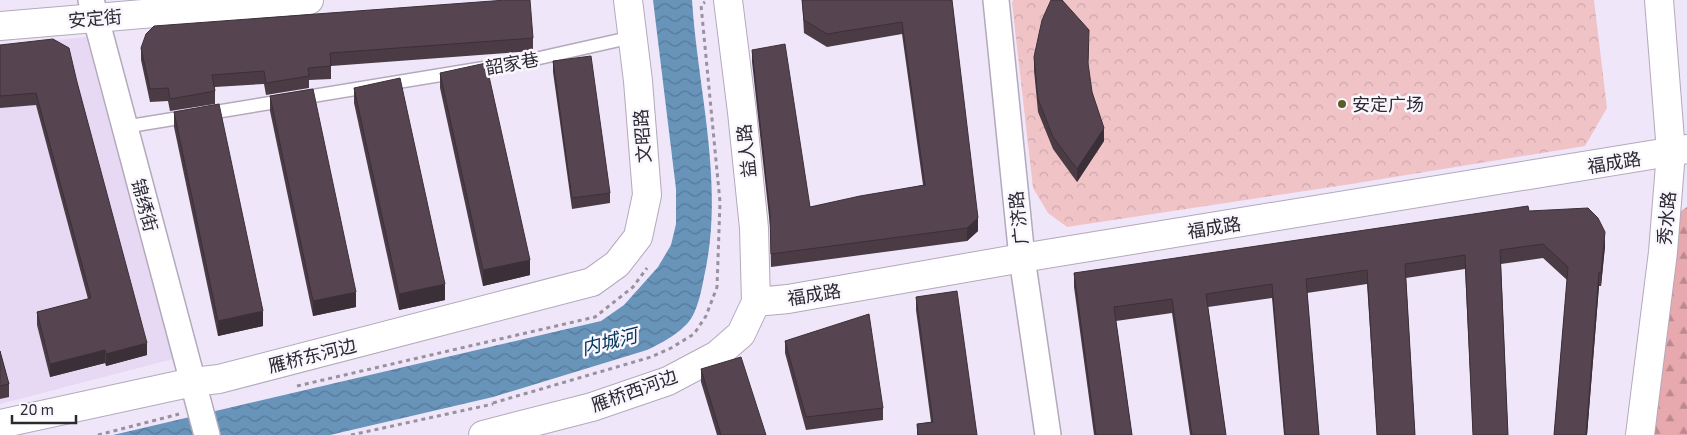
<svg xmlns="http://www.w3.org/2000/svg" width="1687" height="435" font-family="'Exo 2','Noto Sans SC',sans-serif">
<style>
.built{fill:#e7d8f3}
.forest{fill:url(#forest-firs)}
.park{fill:url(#park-crowns)}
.water{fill:url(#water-waves)}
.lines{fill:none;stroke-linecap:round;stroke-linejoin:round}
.lane-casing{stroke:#b3a9bc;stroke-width:15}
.street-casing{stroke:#b3a9bc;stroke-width:28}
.secondary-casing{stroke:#b3a9bc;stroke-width:30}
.path{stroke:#98919f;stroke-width:3;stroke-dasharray:4 4;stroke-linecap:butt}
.lane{stroke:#fff;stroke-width:12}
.street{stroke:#fff;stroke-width:25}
.secondary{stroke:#fff;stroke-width:28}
.wall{fill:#4a3b45}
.shaded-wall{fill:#3c3038}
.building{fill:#564550;stroke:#3c3038}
.poi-dot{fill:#5d5b28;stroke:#faf6fe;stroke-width:2}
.labels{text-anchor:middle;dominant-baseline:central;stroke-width:5;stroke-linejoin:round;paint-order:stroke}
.street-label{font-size:18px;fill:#2d2931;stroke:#faf6fe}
.poi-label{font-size:18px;fill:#2d2931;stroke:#faf6fe;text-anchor:start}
.water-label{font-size:19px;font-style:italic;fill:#00365c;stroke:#faf6fe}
</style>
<defs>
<pattern id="forest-firs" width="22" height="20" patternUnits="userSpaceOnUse" patternTransform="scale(1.25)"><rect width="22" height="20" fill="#e7a8ae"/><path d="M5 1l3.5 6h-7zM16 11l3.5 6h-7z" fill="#bc898e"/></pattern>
<pattern id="park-crowns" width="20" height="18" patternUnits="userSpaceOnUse" patternTransform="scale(1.25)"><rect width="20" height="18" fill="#f0c3c7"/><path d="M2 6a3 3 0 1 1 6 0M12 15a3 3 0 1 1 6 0" fill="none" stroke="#cea8ab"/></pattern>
<pattern id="water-waves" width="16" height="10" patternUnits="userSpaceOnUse" patternTransform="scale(1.25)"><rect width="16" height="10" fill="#6894ba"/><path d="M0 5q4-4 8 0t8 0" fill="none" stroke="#567998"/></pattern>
</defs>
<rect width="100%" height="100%" fill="#f0e6fa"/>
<path class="built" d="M86 37 173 359 0 404V46Z"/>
<path class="forest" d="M1687 207V435H1653L1655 404 1681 211Z"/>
<path class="park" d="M1013 0H1594L1607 108 1585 146 1345 185 1067 227 1048 213 1033 188 1012 3Z"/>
<path class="water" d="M653 0H692C698 92 725 185 704 277 702 288 698 307 692 317 684 331 662 343 647 350L493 397 330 435H113L601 321 624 305 658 267 671 245 676 224V189Z"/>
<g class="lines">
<defs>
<path id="lane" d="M124 127 526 61 633 37"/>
<g id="street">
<path d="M91 0 207 435"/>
<path d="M996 0 1022 258 1048 435"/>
</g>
<g id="secondary">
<path d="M0 26 309 0"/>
<path d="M756 302 788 299 1022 258 1687 149"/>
<path d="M0 424 193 382 219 379 592 282 617 264 638 237 647 195 638 81 628 0"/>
<path d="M483 435 592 407 668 381 717 355 741 334 756 302 754 228 742 112 728 0"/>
<path d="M1640 435 1663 252 1671 152 1659 0"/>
</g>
</defs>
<use href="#lane" class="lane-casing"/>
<use href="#street" class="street-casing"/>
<use href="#secondary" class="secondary-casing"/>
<g class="path">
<path d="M297 386 595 317 633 287 647 268"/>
<path d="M493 403 651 357 671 348 694 334 706 316 717 287 720 202 701 5 705 2"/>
<path d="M98 435 179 414"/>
<path d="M351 435 493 404"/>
</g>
<use href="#lane" class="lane"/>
<use href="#street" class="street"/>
<use href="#secondary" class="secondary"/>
</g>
<g class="wall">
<path d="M802 0H952L978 231 967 241 771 267 770 226 752 62V50L810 207 923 185 902 34 827 47 804 33Z"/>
<path d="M533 38V51L331 66V79L309 80V88L266 95 264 84 215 87V104L170 111 168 101 150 102 141 60V48Z"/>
<path d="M1089 43 1088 67 1092 92 1104 141 1077 182 1053 149 1038 112 1034 70V57Z"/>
<path d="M0 45 77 82 147 355 106 366 105 363 50 377 37 325V312L88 299 36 105 0 108Z"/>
<path d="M553 61 610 193V203L572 209 553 72Z"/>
<path d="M440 73 530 275 483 286 440 88Z"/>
<path d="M354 88 445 300 399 310 354 103Z"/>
<path d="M270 96 356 307 313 316 270 111Z"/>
<path d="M174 112 263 326 218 336 174 127Z"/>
<path d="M1529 211 1605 246 1601 286H1599L1587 435H1554L1567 280 1543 258 1501 264 1508 435H1473L1465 269 1406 278 1415 435H1377L1367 284 1307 293 1319 435H1284L1272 298 1208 307 1226 435H1190L1172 313 1116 321 1132 435H1094L1074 287V273Z"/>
<path d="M916 297 977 435H917V424L931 422 916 310Z"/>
<path d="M785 341 883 408V420L806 430 785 353Z"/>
<path d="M0 351 9 384V397L0 399Z"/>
<path d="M701 369 766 435H717L701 382Z"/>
</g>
<g class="shaded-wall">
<path d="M1104 128V141L1077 182V169Z"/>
<path d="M978 218V231L967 241V228Z"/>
<path d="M1605 232V246L1601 286V273Z"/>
<path d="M530 260V275L483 286V270Z"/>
<path d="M1599 272V286L1587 435H1586Z"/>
<path d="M445 284V300L399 310V294Z"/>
<path d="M356 292V307L313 316V301Z"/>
<path d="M263 311V326L218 336V321Z"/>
<path d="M147 343V355L106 366V354Z"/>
<path d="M105 350V363L50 377V364Z"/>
</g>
<g class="building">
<path d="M506 0H530L533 38 330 53 331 66 308 68 309 76 266 83 264 71 212 75 215 91 170 99 168 88 150 89 141 48 146 34 154 26Z"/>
<path d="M802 0H952L978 218 967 228 771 254 770 214 752 50 785 44 810 207 860 196 925 185 902 22 827 34 804 20Z"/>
<path d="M1051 0H1062L1089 30 1088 63 1092 92 1104 128 1077 169 1053 137 1038 99 1034 57 1042 20Z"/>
<path d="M53 39 69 48 77 82 147 343 106 354 105 350 50 364 37 312 91 298 36 93 0 96V45Z"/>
<path d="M591 56 610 193 572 198 553 61Z"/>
<path d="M486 63 530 260 483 270 440 73Z"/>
<path d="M400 78 445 284 399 294 354 88Z"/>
<path d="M313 89 356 292 313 301 270 96Z"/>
<path d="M219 104 263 311 218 321 174 112Z"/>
<path d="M1528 206 1529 211 1588 208 1598 218 1605 232 1601 273 1599 272 1586 435H1554L1568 267 1543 244 1500 250 1508 435H1473L1465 255 1405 264 1415 435H1377L1367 270 1306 279 1319 435H1285L1272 284 1206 294 1226 435H1192L1172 299 1114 307 1132 435H1096L1074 273Z"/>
<path d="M957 291 977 435H918L917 424 933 422 916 297Z"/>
<path d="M869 314 883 408 806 417 785 341Z"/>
<path d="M0 351 9 384 0 386Z"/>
<path d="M741 357 766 435H721L701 369Z"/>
</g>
<circle class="poi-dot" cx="1342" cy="104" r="5"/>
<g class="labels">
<g class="street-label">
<text transform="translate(95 18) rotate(-5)">安定街</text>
<text transform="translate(512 63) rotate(-10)">韶家巷</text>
<text transform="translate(642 136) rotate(-94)">文昭路</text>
<text transform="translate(746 151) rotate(-96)">益人路</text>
<text transform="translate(1614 162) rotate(-9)">福成路</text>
<text transform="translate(145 205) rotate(75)">锦绣街</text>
<text transform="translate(1018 218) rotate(-96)">广济路</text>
<text transform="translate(1666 218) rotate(-85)">秀水路</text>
<text transform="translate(1214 227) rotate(-9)">福成路</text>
<text transform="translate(814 294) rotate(-9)">福成路</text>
<text transform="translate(312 355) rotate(-14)">雁桥东河边</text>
<text transform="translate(634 390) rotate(-20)">雁桥西河边</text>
</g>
<g class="poi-label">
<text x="1352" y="104">安定广场</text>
</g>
<g class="water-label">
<text transform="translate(609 341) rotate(-14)">内城河</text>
</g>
</g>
<path d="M12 415v8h64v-8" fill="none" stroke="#2d2931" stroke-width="2.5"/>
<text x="20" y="415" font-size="15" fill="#2d2931" stroke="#faf6fe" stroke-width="4" paint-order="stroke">20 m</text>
</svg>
